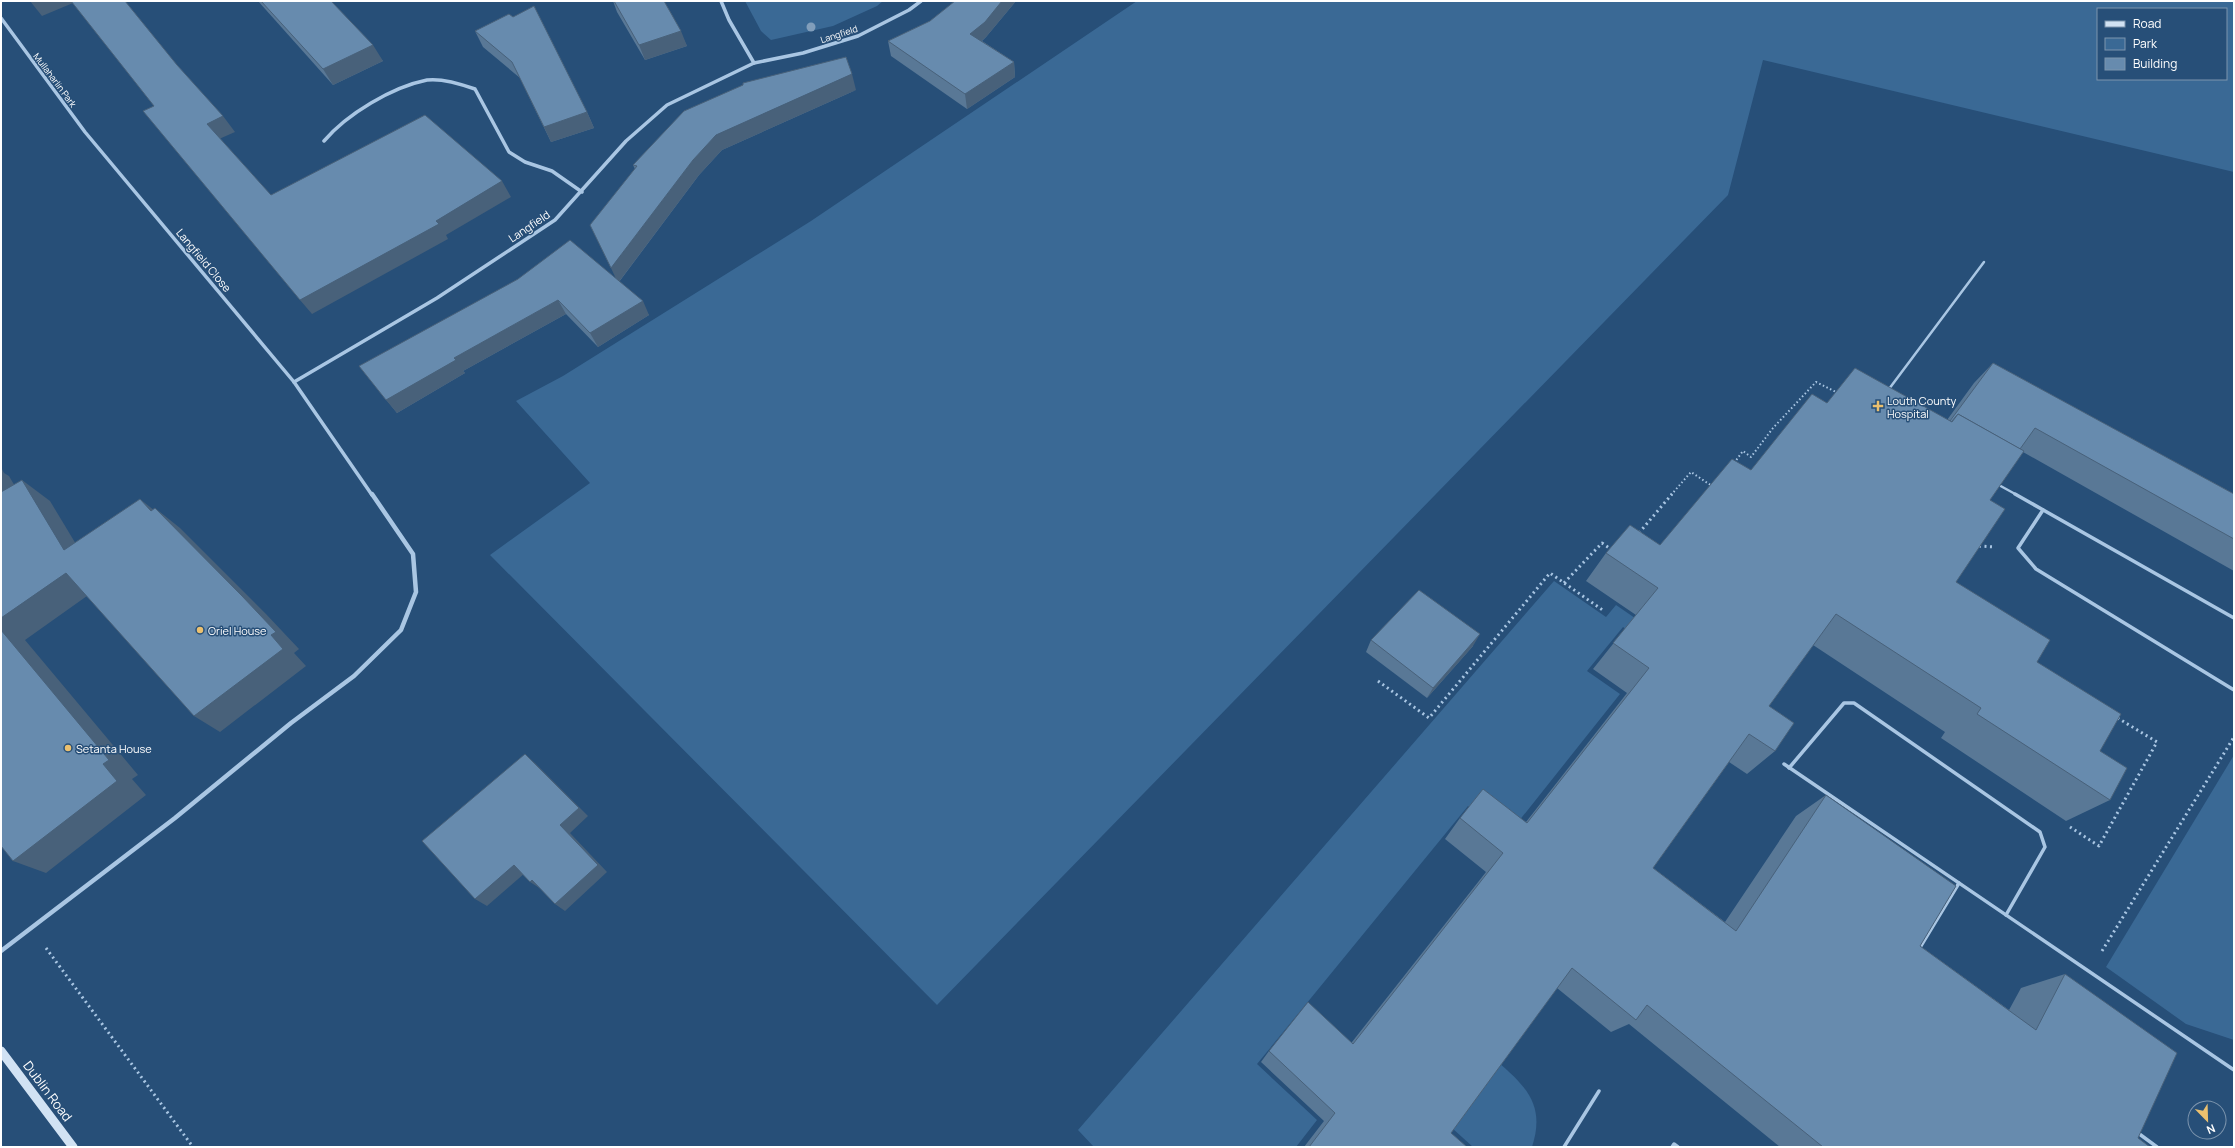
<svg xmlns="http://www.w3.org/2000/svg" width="2235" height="1148" font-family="Manrope,sans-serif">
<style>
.green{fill:#3a6995;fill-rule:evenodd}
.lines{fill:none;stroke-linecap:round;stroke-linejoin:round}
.path-far1{stroke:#a9c6e3;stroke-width:2;stroke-dasharray:1.5 2.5;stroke-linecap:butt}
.path{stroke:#a9c6e3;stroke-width:3;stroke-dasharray:2 3.5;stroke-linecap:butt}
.service-far1{stroke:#a9c6e3;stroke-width:2.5}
.service{stroke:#a9c6e3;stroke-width:3.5}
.minor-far1{stroke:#a9c6e3;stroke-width:3.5}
.minor{stroke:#a9c6e3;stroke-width:4.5}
.secondary{stroke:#d1e2f3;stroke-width:9}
.tree{fill:#819ebb}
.wall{fill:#597896}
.shaded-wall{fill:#48617a}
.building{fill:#678bae;stroke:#48617a}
.poi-dot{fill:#ebc06f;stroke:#274f78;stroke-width:1.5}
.labels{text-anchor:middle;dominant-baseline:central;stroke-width:3;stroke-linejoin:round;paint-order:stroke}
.far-street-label{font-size:9px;fill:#fff;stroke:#274f78}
.street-label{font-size:11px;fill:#fff;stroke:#274f78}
.poi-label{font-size:11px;fill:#fff;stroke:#274f78;text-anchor:start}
.near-street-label{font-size:13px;fill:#fff;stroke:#274f78}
</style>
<rect width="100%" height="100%" fill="#274f78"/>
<g class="green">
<path d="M745 1H883L877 6 833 26 771 40 761 31Z"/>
<path d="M1137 1H2234V172L1763 60 1728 195 937 1005 490 555 590 483 516 401 563 376 811 221ZM2098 9H2226V79H2098Z"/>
<path d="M1554 581 1606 617 1616 605 1680 649 1671 660 1623 627 1587 671 1620 694 1507 836 1468 806 1257 1064 1317 1120 1296 1147H1094L1078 1130Z"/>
<path d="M2234 755V1040L2186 1024 2106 967Z"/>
<path d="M1499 1063C1528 1088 1545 1107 1532 1147H1473L1452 1128Z"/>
</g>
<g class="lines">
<g class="path-far1">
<path d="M1734 463 1743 451 1751 457 1773 428 1816 382 1838 393"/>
<path d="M1671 495 1691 472 1712 486"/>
</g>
<g class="path">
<path d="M1639 533 1672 494"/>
<path d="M1979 546 1994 547"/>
<path d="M1564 583 1602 543 1612 550"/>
<path d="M1378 681 1429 718 1550 573 1604 611"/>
<path d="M2070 827 2099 846 2157 742 2116 717"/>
<path d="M46 948 193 1147"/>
<path d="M2102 951 2234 737"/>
</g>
<g class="service-far1">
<path d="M1889 389 1984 262"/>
<path d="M1997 484 2017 495"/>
</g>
<g class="service">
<path d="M2015 494 2234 618"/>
<path d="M2043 510 2018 548 2036 569 2234 690"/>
<path d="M1784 764 2234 1070"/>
<path d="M1789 768 1844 703H1854L2040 832 2045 847 2006 915"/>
<path d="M1919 949 1959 883"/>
<path d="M2138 1133 2157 1147"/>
<path d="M1564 1147 1599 1091"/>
<path d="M1672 1147 1674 1144 1678 1147"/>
</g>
<g class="minor-far1">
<path d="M721 1 729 20 754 63"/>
<path d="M1 18 85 132 294 382 372 495"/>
<path d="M324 141C347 114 392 87 427 80 442 78 461 84 475 89L509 152 525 162 552 171 582 192"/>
<path d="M294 382 437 298 555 220 626 141 667 105 754 63 803 53 858 36 909 10 921 1"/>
</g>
<path class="minor" d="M1 951 175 818 291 723 354 676 401 630 416 592 413 554 372 494"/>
<path class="secondary" d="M1 1051 73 1147"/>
</g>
<circle class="tree" cx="811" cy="27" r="4.5"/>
<g class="wall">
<path d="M258 1H331L383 61 333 85Z"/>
<path d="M613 1H665V3L687 46 645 60 617 12Z"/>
<path d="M955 1H1016L986 37 982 41 1014 62 1015 77 967 109 891 56 888 41 930 21Z"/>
<path d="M475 31 587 112 594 128 551 142 520 78 483 47Z"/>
<path d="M856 90 722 150 699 175 619 282 649 315 598 347 566 314 463 371 465 373 397 413 359 366 616 278 635 169 633 165Z"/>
<path d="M1993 363 2234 494V571L2023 452 1990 500 1956 582 2037 662 2100 751 2110 800 2066 821 1941 738 1945 732 1813 645 1769 706 1775 751 1747 774 1729 762 1653 868 1725 922 1796 816 1826 795 1920 946 2009 1010 2021 988 2065 974 2138 1138 2150 1147H1780L1629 1024 1611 1032 1557 988 1451 1133 1467 1147H1304L1324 1121 1261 1062 1269 1051 1352 1042 1486 872 1445 839 1460 818 1526 822 1627 693 1593 669 1636 615 1586 581 1606 553 1660 545 1751 470 1827 403 1947 420 1974 383Z"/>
<path d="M1371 640 1473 646 1427 698 1366 652Z"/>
</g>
<g class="shaded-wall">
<path d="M30 1H72L73 3 42 16Z"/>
<path d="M1002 1H1016L986 37 972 49 970 34Z"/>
<path d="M681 31 687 46 645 60 639 45Z"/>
<path d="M373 45 383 61 333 85 323 69Z"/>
<path d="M1014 62 1015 77 967 109 965 94Z"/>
<path d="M852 74 856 90 722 150 699 175 618 283 611 268 693 160 716 135Z"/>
<path d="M587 112 594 128 551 142 544 127Z"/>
<path d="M223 116 235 132 219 139 207 124Z"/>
<path d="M502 181 511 197 446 235 448 239 312 314 300 300 436 221Z"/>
<path d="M558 300 566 314 463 371 465 373 397 413 386 400 454 358Z"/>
<path d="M643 301 649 315 598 347 590 333Z"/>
<path d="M1 467 4 473 9 476 30 512 1 492Z"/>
<path d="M22 480 50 501 91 569 64 550Z"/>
<path d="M140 499 165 519 151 511Z"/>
<path d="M155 508 180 528 266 614 299 649 294 653 306 666 220 732 194 716Z"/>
<path d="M66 573 94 591 25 640 138 775 132 779 146 795 46 873 13 861 103 764 1 630V618Z"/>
<path d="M1480 634 1473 646 1427 698 1433 688Z"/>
<path d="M525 754 535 763 588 816 570 833 607 872 565 911 555 904Z"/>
<path d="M514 865 525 873 487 906 475 899Z"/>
<path d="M532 880 541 889 530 882Z"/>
</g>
<g class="building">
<path d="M71 1H125L177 65 223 116 207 124 271 195 425 115 502 181 436 221 439 224 300 300 143 111 154 106Z"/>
<path d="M261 1H331L373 45 323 69Z"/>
<path d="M614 1H664L681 31 639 45Z"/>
<path d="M955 1H1002L985 22 970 34 1014 62 965 94 888 41 930 21Z"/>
<path d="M534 6 587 112 544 127 512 62 475 31 509 14 513 17Z"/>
<path d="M846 57 852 74 716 135 693 160 611 268 590 225 637 166 633 165 684 111 743 85V83Z"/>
<path d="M570 240 643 301 590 333 558 300 454 358 456 360 386 400 359 366 518 279Z"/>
<path d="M1993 363 2234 494V539L2035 428 2020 449 1958 414 1951 422 1950 421Z"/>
<path d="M1855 368 1952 422 1958 414 2024 451 1990 500 2005 509 1956 582 2050 640 2037 662 2121 714 2100 751 2127 768 2110 800 1977 714 1981 708 1836 614 1769 706 1794 723 1775 751 1749 734 1653 868 1736 931 1826 795 1956 886 1920 946 2036 1030 2065 974 2177 1053 2138 1138 2150 1147H1823L1647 1005 1636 1020 1572 968 1451 1133 1467 1147H1309L1335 1113 1269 1051 1308 1002 1353 1044 1503 853 1460 818 1483 789 1527 823 1649 668 1613 643 1658 588 1606 553 1630 525 1660 545 1732 459 1751 470 1812 394 1827 403Z"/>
<path d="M22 480 64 550 140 499 151 511 155 508 242 596 276 632 271 635 283 649 194 716 66 573 1 618V492Z"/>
<path d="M1419 590 1480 634 1433 688 1371 640Z"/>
<path d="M1 630 109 760 103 764 117 781 13 861 1 846Z"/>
<path d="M525 754 579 808 560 825 598 865 555 904 532 880 530 882 514 865 475 899 422 841Z"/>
</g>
<g class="poi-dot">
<path d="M1876 400h4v4h4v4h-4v4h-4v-4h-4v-4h4z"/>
<circle cx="200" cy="630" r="4"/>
<circle cx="68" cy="748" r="4"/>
</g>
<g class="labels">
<g class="far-street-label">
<text transform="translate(839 34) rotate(-18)">Langfield</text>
<text transform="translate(55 80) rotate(53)">Mullaharlin Park</text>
</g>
<g class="street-label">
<text transform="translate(529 226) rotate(-34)">Langfield</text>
<text transform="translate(204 260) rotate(50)">Langfield Close</text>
</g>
<g class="poi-label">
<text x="1887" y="400">Louth County<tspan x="1887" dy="13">Hospital</tspan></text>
<text x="208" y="630">Oriel House</text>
<text x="76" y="748">Setanta House</text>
</g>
<g class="near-street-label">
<text transform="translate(48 1091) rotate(53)">Dublin Road</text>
</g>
</g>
<rect width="2235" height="1148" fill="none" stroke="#ffffff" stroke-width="4"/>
<rect x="2097" y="8" width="130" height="72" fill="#274f78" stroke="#7d95ae"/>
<rect x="2105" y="21" width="20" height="6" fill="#d1e2f3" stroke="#7d95ae"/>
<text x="2133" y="28" font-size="12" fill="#ffffff">Road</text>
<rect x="2105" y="38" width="20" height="12" fill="#3a6995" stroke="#7d95ae"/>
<text x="2133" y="48" font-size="12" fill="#ffffff">Park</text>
<rect x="2105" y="58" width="20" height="12" fill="#678bae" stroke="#7d95ae"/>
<text x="2133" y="68" font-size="12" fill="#ffffff">Building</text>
<g transform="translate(2207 1120) rotate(157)"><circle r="19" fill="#274f78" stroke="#7d95ae"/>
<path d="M0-3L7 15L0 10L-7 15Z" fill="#ebc06f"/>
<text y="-6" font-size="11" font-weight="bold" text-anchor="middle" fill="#ffffff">N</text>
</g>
</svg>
